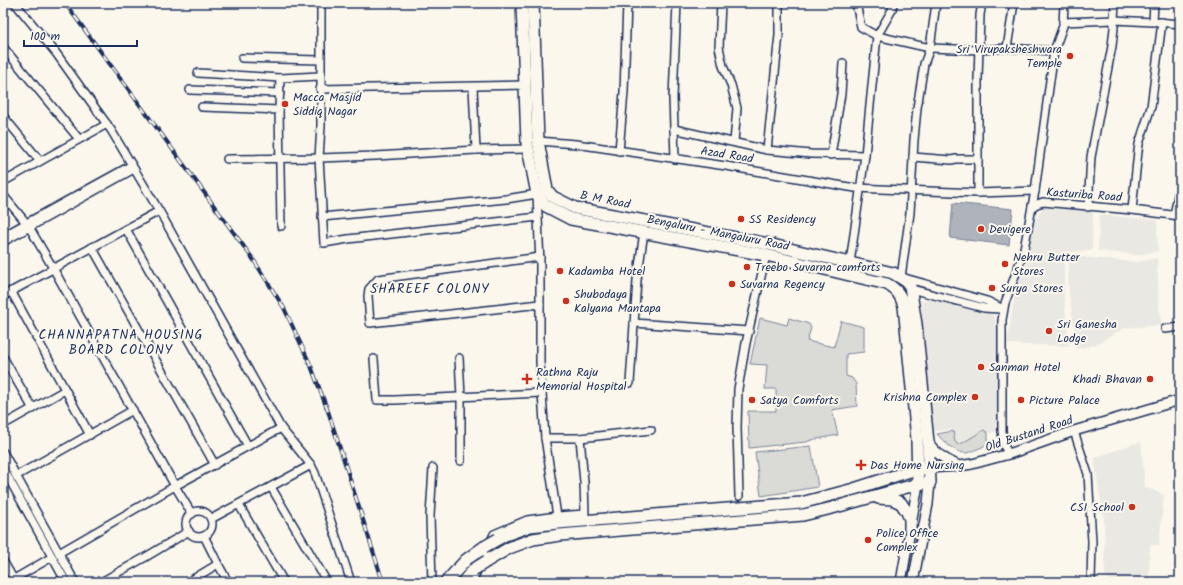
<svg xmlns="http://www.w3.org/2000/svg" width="1183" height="585" font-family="Kalam,sans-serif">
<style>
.built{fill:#eae8e2}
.green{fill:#dadad7;stroke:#7a849a}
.water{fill:#afb3bb;stroke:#747e96}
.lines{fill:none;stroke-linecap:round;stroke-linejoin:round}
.minor-casing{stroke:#1b2f5e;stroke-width:10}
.major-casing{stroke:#1b2f5e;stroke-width:12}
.highway-casing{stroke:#1b2f5e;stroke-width:14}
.minor{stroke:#fbf7ec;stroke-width:7}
.major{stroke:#fbf7ec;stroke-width:9}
.highway{stroke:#fbf7ec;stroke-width:11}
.rail-casing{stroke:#1b2f5e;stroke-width:4}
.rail{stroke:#fbf7ec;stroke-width:2.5;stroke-dasharray:8;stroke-linecap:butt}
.highway-bridge-casing{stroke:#1b2f5e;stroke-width:14;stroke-linecap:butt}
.highway-bridge{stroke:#fbf7ec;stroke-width:11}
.poi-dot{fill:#c8321e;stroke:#fbf7ec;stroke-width:1.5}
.labels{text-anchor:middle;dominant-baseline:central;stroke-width:4;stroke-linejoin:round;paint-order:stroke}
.poi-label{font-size:12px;fill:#1b2f5e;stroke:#fbf7ec;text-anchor:start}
.street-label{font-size:12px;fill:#1b2f5e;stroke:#fbf7ec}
.neighbourhood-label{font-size:13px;letter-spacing:1px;fill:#1b2f5e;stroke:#fbf7ec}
</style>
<rect width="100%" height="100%" fill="#fbf7ec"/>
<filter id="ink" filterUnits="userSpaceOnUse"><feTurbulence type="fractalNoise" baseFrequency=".025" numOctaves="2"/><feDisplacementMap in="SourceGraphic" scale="8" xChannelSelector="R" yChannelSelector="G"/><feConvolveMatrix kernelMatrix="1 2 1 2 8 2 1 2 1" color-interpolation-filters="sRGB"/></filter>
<g filter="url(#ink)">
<g class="built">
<path d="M1043 207 1093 212 1092 251 1064 252V296L1069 346 1007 344 1016 288 1028 261 1032 227Z"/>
<path d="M1099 215 1157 220 1158 251 1139 255 1098 251Z"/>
<path d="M1081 257 1137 262 1157 258 1159 309 1162 325 1124 328 1095 345 1077 349 1068 285 1069 258Z"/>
<path d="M938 299 984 308 994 317 1002 332V431L988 433 984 430 959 445 955 442 952 429 933 431 925 350 921 301Z"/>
<path d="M1141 442 1145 487 1164 495 1159 545H1150L1149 578 1117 582 1105 577 1104 518 1096 472 1095 458 1130 445Z"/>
</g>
<g class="green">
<path d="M760 318 787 325 789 318 809 324 811 328 807 341 834 347 841 321 864 327V352L846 354V376L852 378 856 384 857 406 832 410 838 435 812 440 806 442 749 448 748 411H776V389H765L767 365 750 364Z"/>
<path d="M984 430 988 433V444C982 447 972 452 967 453 956 454 943 441 937 434L953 431 955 442 959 445Z"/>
<path d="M811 446 818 487 761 496 755 452Z"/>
</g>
<path class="water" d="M953 203 1013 209 1009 245 950 238Z"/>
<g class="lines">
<defs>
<g id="minor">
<path d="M15 3 56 53 111 130 161 214 281 428 311 465 315 473 351 582"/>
<path d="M321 3V126L319 158 324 243 348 239 538 217"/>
<path d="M721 3 719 47 723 66 731 85 737 108 734 142"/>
<path d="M779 3V35L767 150 811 154 865 155 850 263"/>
<path d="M856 3 861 27 877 36 930 48 979 50 1007 48 1054 51"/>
<path d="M936 3 930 48 924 64 917 108 914 140 910 213 901 277 987 301 1003 309"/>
<path d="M1063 22 1114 20 1115 3"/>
<path d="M1158 22 1180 24"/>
<path d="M3 47 79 139"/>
<path d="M1007 48 1014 3"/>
<path d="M242 58 320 60"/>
<path d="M198 73 280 78 320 76"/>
<path d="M280 78 279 110 281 226"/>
<path d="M473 87 476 150"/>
<path d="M320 89 525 85"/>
<path d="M190 90 280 93"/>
<path d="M202 107 279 110"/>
<path d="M3 116 40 161"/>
<path d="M674 129 767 150"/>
<path d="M538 141 576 144 726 166 855 188 978 193 1035 191"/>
<path d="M619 151 624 92 627 3"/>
<path d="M831 155 841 94 843 63"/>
<path d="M865 155 877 36 892 10 893 3"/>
<path d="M913 157 951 160 956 159H978"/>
<path d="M227 159 319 158 376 156 476 150 528 149"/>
<path d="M675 159 673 97 677 3"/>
<path d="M3 182 107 124"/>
<path d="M978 193V79L980 15 982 3"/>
<path d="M3 195 28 225 53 268 175 486 192 514"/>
<path d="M1032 207 1037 204 1043 202 1132 210 1180 216"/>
<path d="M1088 207 1091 157 1112 46 1114 28V20L1153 22 1154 3"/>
<path d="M1132 210 1138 151 1139 144 1151 107 1162 22"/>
<path d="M1174 215 1180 186"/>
<path d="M322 217 506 199 537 194 540 264V362L542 393 545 438 557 516"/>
<path d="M126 229 248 446"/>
<path d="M3 236 132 165"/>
<path d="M3 242 134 169"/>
<path d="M92 247 215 465"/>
<path d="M540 257 378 279 369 289 368 296 370 323 540 304"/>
<path d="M911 289 984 308 999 309"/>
<path d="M11 291 90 435"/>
<path d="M3 296 159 211"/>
<path d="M634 323 749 331"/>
<path d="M1165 329 1180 327"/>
<path d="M3 357 33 409"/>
<path d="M459 358 461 397V461"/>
<path d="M374 359 377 400H395L542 393"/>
<path d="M630 383 637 280 644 232"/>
<path d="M3 425 65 390"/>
<path d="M1074 431 1088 474 1092 542 1091 582"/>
<path d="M545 438H580L651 430"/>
<path d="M3 452 75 582"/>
<path d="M1009 454 1004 446 1002 431V320L1005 303 1023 254 1035 191 1054 51 1063 26 1064 3"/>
<path d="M3 468 66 582"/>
<path d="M16 476 133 410"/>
<path d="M271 487 327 582"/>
<path d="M739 496 737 428 738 389 746 343 766 255"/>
<path d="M239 505 284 582"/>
<circle cx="199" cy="524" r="13"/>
<path d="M211 519 311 465"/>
<path d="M204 536 218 564 228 582"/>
<path d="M59 553 175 486 281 428"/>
<path d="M3 561 14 580"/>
<path d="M9 582 52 557"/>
<path d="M101 582 144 558 189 531"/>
<path d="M188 582 218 564"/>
<path d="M432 582 430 516 433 468"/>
<path d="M472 582 494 534 527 520 557 516 585 514 584 482 580 438"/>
</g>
<g id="major">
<path d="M928 442C935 453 945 460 957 465"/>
<path d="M929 468 959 466 972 464 1009 454 1074 431 1180 400"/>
<path d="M901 582 918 484"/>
<path d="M913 582 928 504 930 482"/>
</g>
<g id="highway">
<path d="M522 3 527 143 537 194 546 206 571 219 766 255 887 284C897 290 900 294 904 306L917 439 918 484"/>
<path d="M878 498 892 499 901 503 907 512 910 519V530"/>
<path d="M498 539 505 535 530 526 558 523 801 503 854 489 910 471 925 468"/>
<path d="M487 561 509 548 533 539 560 535 803 515 832 508 918 484 930 482 928 442 916 324 910 286 906 281 893 273 768 244 575 208 553 197 547 190 538 141 533 3"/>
<path d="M446 582 466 560 484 547"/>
<path d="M463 582 473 570"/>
</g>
</defs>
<use href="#minor" class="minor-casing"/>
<use href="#major" class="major-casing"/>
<use href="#highway" class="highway-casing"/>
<use href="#minor" class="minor"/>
<use href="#major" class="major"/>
<use href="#highway" class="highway"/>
<defs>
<path id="rail" d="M65 3 253 259 284 308 311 366 329 414 383 582"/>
</defs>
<use href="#rail" class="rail-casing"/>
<use href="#rail" class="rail"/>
<defs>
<g id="highway-bridge">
<path d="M484 547 498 539"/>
<path d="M473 570 487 561"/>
</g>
</defs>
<use href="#highway-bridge" class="highway-bridge-casing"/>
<use href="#highway-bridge" class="highway-bridge"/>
</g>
</g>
<g class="poi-dot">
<circle cx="1070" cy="56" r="4"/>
<circle cx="285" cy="104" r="4"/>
<circle cx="741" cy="219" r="4"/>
<circle cx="981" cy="229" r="4"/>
<circle cx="1005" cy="264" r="4"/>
<circle cx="747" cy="267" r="4"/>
<circle cx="560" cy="271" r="4"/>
<circle cx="732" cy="284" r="4"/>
<circle cx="992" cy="288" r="4"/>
<circle cx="566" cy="301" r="4"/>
<circle cx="1049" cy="331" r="4"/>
<circle cx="981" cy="367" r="4"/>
<path d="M525 373h4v4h4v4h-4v4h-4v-4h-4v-4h4z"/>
<circle cx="1150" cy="379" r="4"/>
<circle cx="975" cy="397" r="4"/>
<circle cx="752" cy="400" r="4"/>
<circle cx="1021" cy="400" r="4"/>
<path d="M859 459h4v4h4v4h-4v4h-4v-4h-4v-4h4z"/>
<circle cx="1132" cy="507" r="4"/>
<circle cx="868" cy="540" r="4"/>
</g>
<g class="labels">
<g class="poi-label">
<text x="1062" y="49" text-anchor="end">Sri Virupaksheshwara<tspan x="1062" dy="14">Temple</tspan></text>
<text x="293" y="97">Macca Masjid<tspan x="293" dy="14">Siddiq Nagar</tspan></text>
<text x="749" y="219">SS Residency</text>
<text x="989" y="229">Devigere</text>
<text x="1013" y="257">Nehru Butter<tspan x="1013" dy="14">Stores</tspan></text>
<text x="755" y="267">Treebo Suvarna comforts</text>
<text x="568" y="271">Kadamba Hotel</text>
<text x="740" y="284">Suvarna Regency</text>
<text x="1000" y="288">Surya Stores</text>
<text x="574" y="294">Shubodaya<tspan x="574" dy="14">Kalyana Mantapa</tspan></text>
<text x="1057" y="324">Sri Ganesha<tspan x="1057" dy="14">Lodge</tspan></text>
<text x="989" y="367">Sanman Hotel</text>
<text x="536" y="372">Rathna Raju<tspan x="536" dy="14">Memorial Hospital</tspan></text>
<text x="1142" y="379" text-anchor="end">Khadi Bhavan</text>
<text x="967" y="397" text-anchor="end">Krishna Complex</text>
<text x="760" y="400">Satya Comforts</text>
<text x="1029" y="400">Picture Palace</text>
<text x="870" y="465">Das Home Nursing</text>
<text x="1124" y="507" text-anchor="end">CSI School</text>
<text x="876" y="533">Police Office<tspan x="876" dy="14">Complex</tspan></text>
</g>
<g class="street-label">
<text transform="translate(727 155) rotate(9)">Azad Road</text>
<text transform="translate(1084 195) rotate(4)">Kasturiba Road</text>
<text transform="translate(605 200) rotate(11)">B M Road</text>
<text transform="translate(718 233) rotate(11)">Bengaluru - Mangaluru Road</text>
<text transform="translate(1029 434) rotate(-18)">Old Bustand Road</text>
</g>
<g class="neighbourhood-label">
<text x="430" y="289">SHAREEF COLONY</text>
<text x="121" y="335">CHANNAPATNA HOUSING<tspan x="121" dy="15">BOARD COLONY</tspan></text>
</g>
</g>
<rect width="1183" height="585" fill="none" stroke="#fbf7ec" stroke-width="16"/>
<rect x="8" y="8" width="1167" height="569" fill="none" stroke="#1b2f5e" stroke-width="1.5" filter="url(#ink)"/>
<path d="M24 40v6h113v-6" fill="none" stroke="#1b2f5e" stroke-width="2"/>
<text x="30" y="40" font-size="12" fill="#1b2f5e" stroke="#fbf7ec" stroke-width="3" paint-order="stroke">100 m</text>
</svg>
